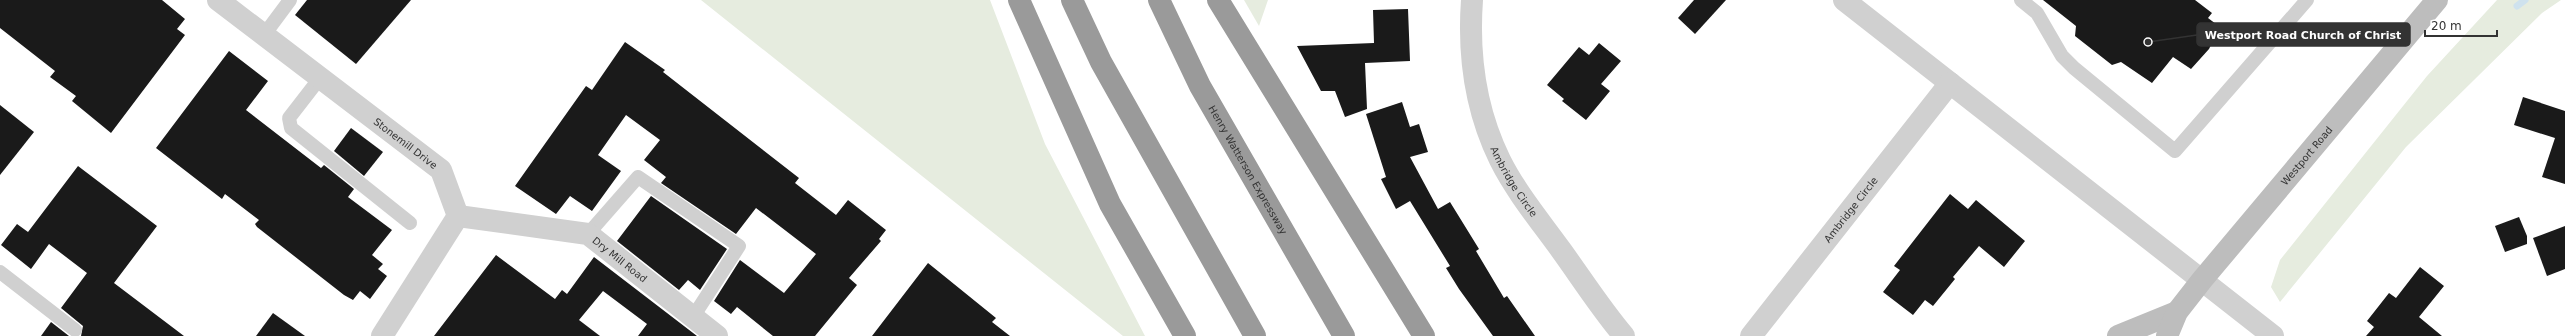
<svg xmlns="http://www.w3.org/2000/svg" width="2565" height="336" font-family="'DejaVu Sans',sans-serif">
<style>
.green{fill:#e6ecdf}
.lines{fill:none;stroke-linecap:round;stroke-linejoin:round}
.stream{stroke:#cfe2ee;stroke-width:7}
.building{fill:#1a1a1a}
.service{stroke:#d0d0d0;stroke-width:14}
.minor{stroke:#d0d0d0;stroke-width:22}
.secondary{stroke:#bdbdbd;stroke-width:22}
.motorway{stroke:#9a9a9a;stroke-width:22}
.labels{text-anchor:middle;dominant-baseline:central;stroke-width:4;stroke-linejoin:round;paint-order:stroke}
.street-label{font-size:10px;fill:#333;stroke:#fff}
.leader{fill:none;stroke:#333;stroke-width:1.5}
.callout-dot{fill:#333;stroke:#fff;stroke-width:1.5}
.callout{fill:#333;stroke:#333;stroke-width:1.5}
.callout-label{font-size:11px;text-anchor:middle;font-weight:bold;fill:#fff}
</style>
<rect width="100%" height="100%" fill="#fff"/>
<g class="green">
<path d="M701 0H990L1045 144 1145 336H1123Z"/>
<path d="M1244 0H1268L1259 26Z"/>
<path d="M2497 0H2561L2542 13 2406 147 2280 302 2271 287 2280 260 2427 76Z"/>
</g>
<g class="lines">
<path class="stream" d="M2517 6 2525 0"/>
</g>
<g class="building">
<path d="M0 0H162L185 19 177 29 185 35 111 133 72 101 76 96 50 77 55 71 0 28Z"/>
<path d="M307 0H411L356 64 295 15Z"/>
<path d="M1694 0H1726L1695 34 1678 18Z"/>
<path d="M2043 0H2195L2212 13 2208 18 2220 27 2209 49 2191 69 2173 57 2152 83 2121 62 2112 65 2075 36 2076 26Z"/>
<path d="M1408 9 1410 61 1365 63 1367 109 1345 117 1335 91H1321L1297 46 1374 43 1373 10Z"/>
<path d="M625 42 665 70 663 72 799 178 795 183 836 215 848 200 886 230 879 239 881 241 849 278 857 285 815 336H773L737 307 731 314 714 301 740 260 784 293 816 254 756 208 736 234 661 183 666 177 644 160 660 140 626 115 598 155 621 171 592 211 570 196 556 214 515 186 586 86 592 90Z"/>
<path d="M1599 43 1621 61 1601 84 1610 91 1586 120 1562 101 1564 99 1547 85 1579 47 1589 55Z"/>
<path d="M229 51 268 81 246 110 321 168 324 165 354 189 348 197 392 230 372 255 383 264 378 269 387 276 370 299 360 291 353 300 344 295 257 227 255 224 259 220 225 194 222 199 156 148Z"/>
<path d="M2523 97 2565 111V184L2542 177 2555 138 2514 125Z"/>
<path d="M1402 102 1410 127 1419 124 1428 152 1410 157 1438 209 1450 202 1479 249 1476 251 1504 298 1507 296 1535 336H1493L1459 289 1446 268 1450 266 1410 201 1396 209 1381 179 1386 177 1366 114Z"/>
<path d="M0 105 34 132 0 175Z"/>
<path d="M351 128 383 152 364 176 334 151Z"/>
<path d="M78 166 157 226 114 283 184 336H81L83 326 61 308 87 273 49 244 31 269 1 245 17 224 28 232Z"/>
<path d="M1950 194 1968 209 1976 200 2025 241 2004 267 1979 246 1953 277 1955 279 1933 306 1925 300 1913 315 1883 292 1900 270 1894 266Z"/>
<path d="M651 196 727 249 700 290 688 280 679 290 617 241Z"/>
<path d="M2519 217 2527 236V244L2505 252 2495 226Z"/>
<path d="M2565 226V269L2547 276 2533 238Z"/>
<path d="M496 255 555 299 562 290 567 294 594 257 697 336H638L647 324 603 291 579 320 600 336H434Z"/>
<path d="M928 263 996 318 992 322 1010 336H872Z"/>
<path d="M2420 267 2444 286 2419 317 2442 336H2366L2374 327 2367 321 2389 293 2396 298Z"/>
<path d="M273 313 305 336H256Z"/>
<path d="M51 322 69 336H41Z"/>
</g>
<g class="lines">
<g class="service">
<path d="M2021 0 2037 13 2062 56 2074 68 2175 151 2307 0"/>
<path d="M264 35 290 0"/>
<path d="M320 78 289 118 291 128 410 223"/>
<path d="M588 234 638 177 739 246 693 317"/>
<path d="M0 272 75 330"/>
</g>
<g class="minor">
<path id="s1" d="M218 0 441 170 458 216"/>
<path id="s2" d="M1472 0C1468 55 1475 109 1500 160 1516 192 1540 221 1561 250 1582 279 1601 309 1624 336"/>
<path d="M1844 0 2273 336"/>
<path id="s3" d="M458 216 588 234 717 336"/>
<path d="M382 336 458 216"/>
<path id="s4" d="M1751 336 1950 83"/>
</g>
<g class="secondary">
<path d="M2118 336 2177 312"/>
<path id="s5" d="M2167 336 2177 312 2202 280 2437 0"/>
</g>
<g class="motorway">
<path d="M1019 0 1110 204 1185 336"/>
<path d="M1072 0 1101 62 1255 336"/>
<path id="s6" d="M1159 0 1200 86 1344 336"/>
<path d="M1218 0 1424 336"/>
</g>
</g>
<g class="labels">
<g class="street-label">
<text stroke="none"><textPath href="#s1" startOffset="236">Stonemill Drive</textPath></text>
<text stroke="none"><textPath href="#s5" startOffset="229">Westport Road</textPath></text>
<text stroke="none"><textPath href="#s6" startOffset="192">Henry Watterson Expressway</textPath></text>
<text stroke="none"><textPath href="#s2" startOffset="190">Ambridge Circle</textPath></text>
<text stroke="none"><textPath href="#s4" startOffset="161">Ambridge Circle</textPath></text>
<text stroke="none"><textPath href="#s3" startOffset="172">Dry Mill Road</textPath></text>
</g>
</g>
<path class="leader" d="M2148 42L2197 35"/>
<circle class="callout-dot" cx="2148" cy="42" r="4"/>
<rect class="callout" x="2197" y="23" width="213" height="23" rx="4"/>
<g class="callout-label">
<text x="2303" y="39">Westport Road Church of Christ</text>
</g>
<path d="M2425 30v6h72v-6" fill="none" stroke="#333333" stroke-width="2"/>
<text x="2431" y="30" font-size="12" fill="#333333" stroke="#ffffff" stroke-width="3" paint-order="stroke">20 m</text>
</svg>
